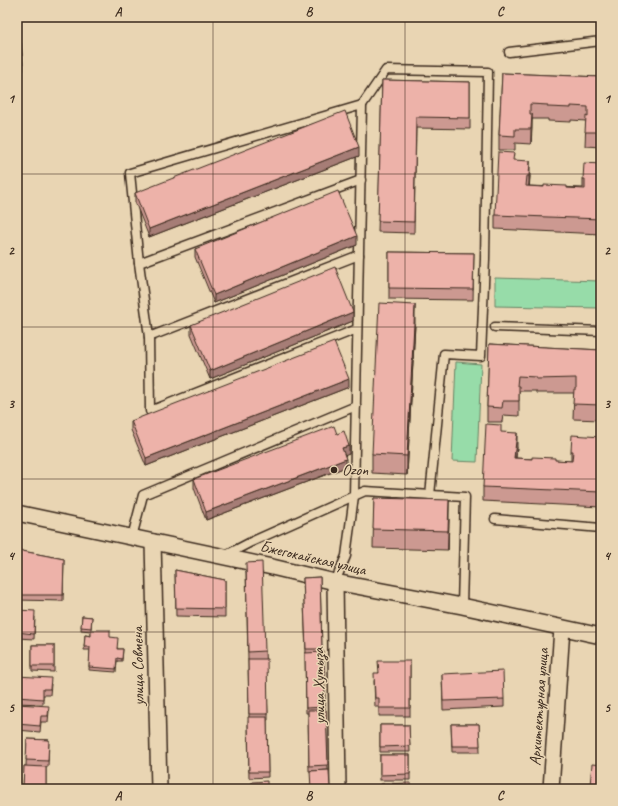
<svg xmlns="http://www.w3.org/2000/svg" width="618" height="806" font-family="Caveat,sans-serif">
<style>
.green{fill:#97dca9;stroke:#698364}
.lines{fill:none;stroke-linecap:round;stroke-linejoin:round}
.lane-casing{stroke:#3b2a1e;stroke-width:11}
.street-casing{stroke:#3b2a1e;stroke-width:18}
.lane{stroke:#e9d5b3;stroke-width:8}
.street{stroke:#e9d5b3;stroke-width:15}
.wall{fill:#cc9991;stroke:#3b2a1e}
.shaded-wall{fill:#a67d76;stroke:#3b2a1e}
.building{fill:#edb2a9;stroke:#3b2a1e}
.grid{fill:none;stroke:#3b2a1e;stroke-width:1;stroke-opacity:0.55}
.poi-dot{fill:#3b2a1e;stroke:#e9d5b3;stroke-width:1.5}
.labels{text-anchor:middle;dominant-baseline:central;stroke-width:3;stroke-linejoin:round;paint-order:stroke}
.poi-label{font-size:16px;fill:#3b2a1e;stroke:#e9d5b3;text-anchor:start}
.street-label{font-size:16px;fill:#3b2a1e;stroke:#e9d5b3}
.neatline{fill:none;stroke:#3b2a1e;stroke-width:1.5}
.grid-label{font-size:13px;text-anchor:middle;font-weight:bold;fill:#3b2a1e}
</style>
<rect width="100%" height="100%" fill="#e9d5b3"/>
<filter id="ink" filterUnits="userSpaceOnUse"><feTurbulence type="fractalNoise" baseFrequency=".025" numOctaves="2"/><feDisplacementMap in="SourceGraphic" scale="8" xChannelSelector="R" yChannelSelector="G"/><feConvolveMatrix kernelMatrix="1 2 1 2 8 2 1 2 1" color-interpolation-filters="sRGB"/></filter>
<g filter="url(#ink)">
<g class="green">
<path d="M495 278 601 281 600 308 495 306Z"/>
<path d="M456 362 481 364 477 462 452 461Z"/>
</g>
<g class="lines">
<defs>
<g id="lane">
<path d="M509 52 601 41"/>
<path d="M362 105 386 70 488 72 485 259 481 356 444 354 430 495"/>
<path d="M139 263 361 180"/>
<path d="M495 327 601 331"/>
<path d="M149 337 359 255"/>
<path d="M495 519 601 528"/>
<path d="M132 537 143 495 356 406"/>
<path d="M224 556 251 542 365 491 465 497 462 606"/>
<path d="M335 582 346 556 354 496 362 105 130 173 139 263 149 337 150 411 357 329"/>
</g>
<g id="street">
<path d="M17 513 272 567 335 582 462 606 601 636"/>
<path d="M153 542 159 789"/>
<path d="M335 582 338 789"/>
<path d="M551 789 562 628"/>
</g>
</defs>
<use href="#lane" class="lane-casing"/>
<use href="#street" class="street-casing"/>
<use href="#lane" class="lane"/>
<use href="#street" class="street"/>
</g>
<g class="wall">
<path d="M17 43 23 66V71L17 72Z"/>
<path d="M502 73 601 77V147L585 146 586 121 571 120V122L548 121V119H532L531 144 515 143V150H499V135Z"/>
<path d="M382 80 470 82V129L416 128 414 233 378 232Z"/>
<path d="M359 156 149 237 135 202V193Z"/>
<path d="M514 160 530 176 529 186 583 188V179L601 164V234L495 229V215Z"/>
<path d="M357 245 214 303 195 257V249Z"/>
<path d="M389 252 474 253 473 300 389 299Z"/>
<path d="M353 321 210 379 191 334V325Z"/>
<path d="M415 324 407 475 372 473V454Z"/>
<path d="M489 344 601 350V420L573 419 574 393H536V391H519V416L503 415 502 422H487V407Z"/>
<path d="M349 387 146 466 131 430V421Z"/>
<path d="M501 432 517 447 516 458 571 461V451L601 437V507L483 501V487Z"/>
<path d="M337 434 349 454 345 455 346 467 206 520 194 488V479Z"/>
<path d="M374 498 449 519 448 550 373 548Z"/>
<path d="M17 550 64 559 63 601 17 600Z"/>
<path d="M175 570 225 580V617L176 616Z"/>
<path d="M246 571 265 651 268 714V720H267L268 777 249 778 248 723 249 717 248 659Z"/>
<path d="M320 577 322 652H324L325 710H326L328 770 309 771 308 713H306L305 653H306L303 578Z"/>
<path d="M17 610 35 617 34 639 17 638Z"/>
<path d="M82 616 92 617 91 630 110 637 118 649H123L122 661H117L116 672 89 670 90 650H84L85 635 91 636V631L81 630Z"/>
<path d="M32 645H54V672L32 671Z"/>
<path d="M410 661V716H379V707H375L374 681 378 673Z"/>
<path d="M442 674 504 699V707L443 710Z"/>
<path d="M17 676 51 684 50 695H43V704L17 703Z"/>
<path d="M17 704 49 711 48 722H41L40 732 17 730Z"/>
<path d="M451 724H479L480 752H452Z"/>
<path d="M380 725H409L410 752H380Z"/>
<path d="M27 739 49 740 48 767H46V789H23L24 766H26Z"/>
<rect x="380" y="755" width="30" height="25"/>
<path d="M601 765V789H590V785Z"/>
</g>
<g class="shaded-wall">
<path d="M532 114V129L531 144V129Z"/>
<path d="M359 147V156L149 237V229Z"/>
<path d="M530 161V176L529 191V176Z"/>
<path d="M357 236V245L214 303V295Z"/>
<path d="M415 305V324L407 475V456Z"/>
<path d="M353 312V321L210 379V371Z"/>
<path d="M349 379V387L146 466V458Z"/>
<path d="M517 433V447L514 473V458Z"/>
<path d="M349 446V454L342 457V448Z"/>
<path d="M346 459V467L206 520V512Z"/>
<path d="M449 500V519L448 550V531Z"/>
</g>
<g class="building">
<path d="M17 43H21L23 66H17Z"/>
<path d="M502 73 601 77V132H585L586 116 588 117V107L571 106V108L548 107V105L530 104V114H532L531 129H515V136L499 135Z"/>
<path d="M382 80 470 82V118L416 117 414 222 378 221Z"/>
<path d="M345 111 359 147 149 229 135 193Z"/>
<path d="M498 152 514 153 513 160 530 161 529 176H527L526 186 544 187V185L567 186V188L585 189V179H583L584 163 601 164V219L495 215Z"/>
<path d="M338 191 357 236 214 295 195 249Z"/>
<path d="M389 252 474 253 473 289 389 288Z"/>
<path d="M335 267 353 312 210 371 191 325Z"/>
<path d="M379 303 415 305 407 456 372 454Z"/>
<path d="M334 342 349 379 146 458 131 421Z"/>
<path d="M489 344 601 350V405L573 404 574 389H576V378L536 379V377L518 376 517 386H519V401H503L502 408 487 407Z"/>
<path d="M486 424 501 425V432L517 433 514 458 532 459V457L555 458V460L572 461 573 451H571L572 435 601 437V492L483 487Z"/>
<path d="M334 426 337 434 344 431 349 446 342 448 346 459 206 512 194 479Z"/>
<path d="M374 498 449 500 448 531 373 529Z"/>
<path d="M17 550 64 559 63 595H17Z"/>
<path d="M262 562 265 651 248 652 246 563Z"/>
<path d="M175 570 225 580V609L176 608Z"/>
<path d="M320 577 322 649H306L303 578Z"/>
<path d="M17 610 35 611 34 634 17 632Z"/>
<path d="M82 616 92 617 91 628 81 627Z"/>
<path d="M91 630H110V637L118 638 117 649H123L122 659 117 658 116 669 89 667 90 647H84L85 635 91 636Z"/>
<rect x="32" y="645" width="22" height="21"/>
<path d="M324 652 325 707 306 708 305 653Z"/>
<path d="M248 659H267L268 714H249Z"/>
<path d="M378 661H410V708H379V698H375L374 673H379Z"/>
<path d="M503 671 504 699 443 701 442 674Z"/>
<path d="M17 676 51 678 50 689H43V699L17 697Z"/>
<path d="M17 704 49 706 48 716H41L40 726 17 724Z"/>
<path d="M308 710H326L328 765 309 766Z"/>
<path d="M248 717H267L268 772H249Z"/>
<path d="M451 724H479L480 746H452Z"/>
<path d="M380 725H409L410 746 380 747Z"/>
<path d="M27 739 49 740 48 761 26 760Z"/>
<path d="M380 755H410V774L380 775Z"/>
<path d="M592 764 601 765V786L590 785Z"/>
<path d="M24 766 46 767V788L23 787Z"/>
<path d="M329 770 330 789H311L310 771Z"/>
<path d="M267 781V789H252V782Z"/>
<path d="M411 783V789H381V784Z"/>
</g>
</g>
<path class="grid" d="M213 17V789M405 17V789M17 174H601M17 327H601M17 479H601M17 632H601"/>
<circle class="poi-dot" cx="334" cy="470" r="4"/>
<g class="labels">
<g class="poi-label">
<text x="342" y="470">Ozon</text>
</g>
<g class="street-label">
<text transform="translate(313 558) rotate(13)">Бжегокайская улица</text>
<text transform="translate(138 666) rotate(-91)">улица Совмена</text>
<text transform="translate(319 686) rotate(-91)">улица Хутыза</text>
<text transform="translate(539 707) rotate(-86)">Архитектурная улица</text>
</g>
</g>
<rect width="618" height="806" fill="none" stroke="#e9d5b3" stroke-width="44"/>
<rect x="22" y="22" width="574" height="762" class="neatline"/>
<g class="grid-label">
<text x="118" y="16">A</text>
<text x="309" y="16">B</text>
<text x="500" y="16">C</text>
<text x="11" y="103">1</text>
<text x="607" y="103">1</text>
<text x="11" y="255">2</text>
<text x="607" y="255">2</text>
<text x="11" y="408">3</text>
<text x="607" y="408">3</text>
<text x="11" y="560">4</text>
<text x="607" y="560">4</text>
<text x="11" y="712">5</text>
<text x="607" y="712">5</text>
<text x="118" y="800">A</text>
<text x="309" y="800">B</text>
<text x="500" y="800">C</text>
</g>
</svg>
